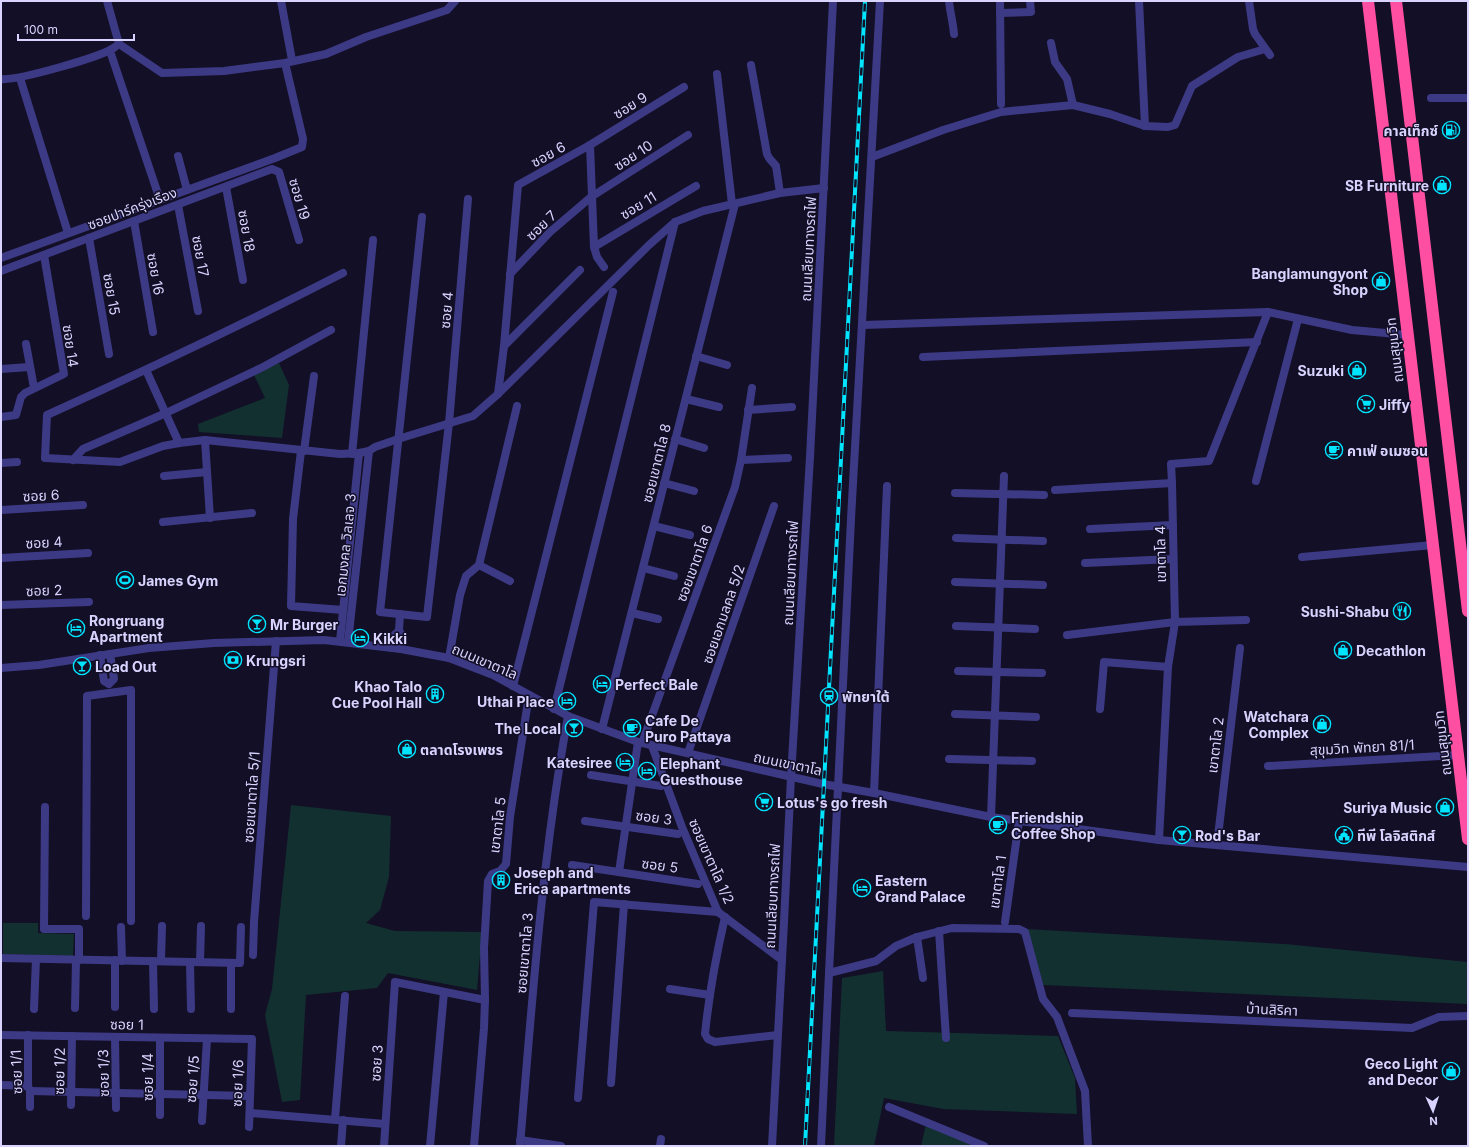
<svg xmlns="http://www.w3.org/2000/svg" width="1469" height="1147" font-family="Inter,'Noto Sans Thai',sans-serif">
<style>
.green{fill:#12302f}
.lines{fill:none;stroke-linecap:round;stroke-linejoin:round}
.minor{stroke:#3d3a85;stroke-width:8}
.highway{stroke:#ff4fa3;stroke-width:12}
.rail-casing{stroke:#00e5ff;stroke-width:4}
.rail{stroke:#130f26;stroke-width:2.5;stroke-dasharray:8;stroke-linecap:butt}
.labels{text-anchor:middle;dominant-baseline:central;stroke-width:3;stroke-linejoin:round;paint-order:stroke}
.street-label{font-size:14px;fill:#d9d4ff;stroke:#130f26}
.poi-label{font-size:14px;font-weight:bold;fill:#d9d4ff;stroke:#130f26;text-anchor:start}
</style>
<rect width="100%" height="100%" fill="#130f26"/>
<g class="green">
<path d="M279 363 289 385 282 438 199 432 198 424 265 398 254 375Z"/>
<path d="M291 805 391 816 389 877 380 910 366 923 395 931 482 932 477 990 388 973 377 988 306 995 300 1100 282 1102 265 1015 272 989Z"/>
<path d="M3 923H38V933L74 934 73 956 3 954Z"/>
<path d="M1027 929 1285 944 1468 962V1004L1043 985Z"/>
<path d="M883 971 886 1031 1058 1036 1075 1078 1077 1114 943 1109 884 1098 874 1146H834L842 978Z"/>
<path d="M926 1124 976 1146H921Z"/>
</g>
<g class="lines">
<g class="minor">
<path d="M107 1 119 44"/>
<path d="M281 1 292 60"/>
<path d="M949 1C950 12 953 22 954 34"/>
<path d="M1000 1 1001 104"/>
<path d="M1139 1 1145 126 1168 127 1175 125 1192 86 1238 57 1265 49"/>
<path d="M1249 1 1253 29 1255 34 1270 55"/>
<path d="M1000 13 1031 12 1030 1"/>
<path d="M1051 43 1055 62 1067 79 1073 105"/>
<path d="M119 44 162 73 224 71 285 63 326 54 366 37 447 10 455 1"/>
<path d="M110 51 160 200 187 190"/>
<path d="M751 65 767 154 769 158 776 166 780 193"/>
<path d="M717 74 732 204"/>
<path d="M20 78 68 233"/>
<path d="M1 79C16 81 102 57 115 47"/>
<path d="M1431 98H1468"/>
<path d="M590 145 594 247 597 257 604 267"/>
<path d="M178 156 187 190 275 158 302 147 303 139 285 63"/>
<path d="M872 157 943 130 1001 112 1073 105 1110 114 1145 126"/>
<path d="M226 187 243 280"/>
<path d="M178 205 198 311"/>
<path d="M422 217 380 612 427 617 449 423 468 199"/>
<path d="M134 221 153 332"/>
<path d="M89 238 109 354"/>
<path d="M594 247 696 186"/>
<path d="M1 258 160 200"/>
<path d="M1 271 272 169 279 172 299 240"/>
<path d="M343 273C246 323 147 370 47 415L45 458 120 462 163 446 179 443 205 440 340 454 359 453 369 451 375 447 398 439 473 416 498 394 649 245 675 222 703 211 780 193 824 188"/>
<path d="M510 274 550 232 591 197 688 135"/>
<path d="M863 325 1268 312 1352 330 1408 335"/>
<path d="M26 344 34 388"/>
<path d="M504 346 580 270"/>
<path d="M696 356 727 365"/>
<path d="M923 357 1257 342"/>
<path d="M1 369 29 367"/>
<path d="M146 370 179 443"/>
<path d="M498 394 504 346 518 185 590 145 684 87"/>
<path d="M686 399 719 407"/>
<path d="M748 410 792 407"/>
<path d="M1 417 16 415 21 397 25 393 64 374 44 255"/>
<path d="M675 439 704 448"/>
<path d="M205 440 210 518"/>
<path d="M301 451 293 519 291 606 343 610"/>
<path d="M304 451 314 376"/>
<path d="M352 454 373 240"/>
<path d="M73 460 83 449 166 413 263 367 331 330"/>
<path d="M741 460 788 458"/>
<path d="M1 463 17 462"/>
<path d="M164 476 207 472"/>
<path d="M1256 481 1298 319"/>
<path d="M664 483 694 491"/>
<path d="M1055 490 1172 483"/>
<path d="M955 493 1044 495"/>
<path d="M1 510 83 505"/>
<path d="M163 522 252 513"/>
<path d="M654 526 690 535"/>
<path d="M1090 529 1173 525"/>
<path d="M956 538 1043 541"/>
<path d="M1302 557 1433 545"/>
<path d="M1 558 88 553"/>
<path d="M1085 563 1173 559"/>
<path d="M479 565 510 581"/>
<path d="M643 568 674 576"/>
<path d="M955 582 1043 585"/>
<path d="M1 605 89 602"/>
<path d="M632 613 658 619"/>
<path d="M400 614 399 631 402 635 401 649"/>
<path d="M956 626 1035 629"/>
<path d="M1067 635 1175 622 1246 620"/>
<path d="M340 641 359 453"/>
<path d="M348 642 369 451"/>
<path d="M392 648 394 635 399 631"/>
<path d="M100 655 104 681 109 684"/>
<path d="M449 658 460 595 466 576 479 565 517 406"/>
<path d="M1 668 39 665 149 648 214 643 324 640 401 649 449 658 493 675 568 716 638 742 823 784 874 793 991 817 1159 840 1468 867"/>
<path d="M958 671 1042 673"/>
<path d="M109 684 114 679 110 654"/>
<path d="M513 686 613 292"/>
<path d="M554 709 675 222"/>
<path d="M1100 709 1104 662 1168 667"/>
<path d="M955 714 1036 717"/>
<path d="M602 729 735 204"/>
<path d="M642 743 735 487 741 460 752 388"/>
<path d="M652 746 682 827 718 912 782 960"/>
<path d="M688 753 774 506"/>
<path d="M949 759 1032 761"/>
<path d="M1268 766 1458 755"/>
<path d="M591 775 661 786"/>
<path d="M874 793 887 486"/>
<path d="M45 807 44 929H79V960"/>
<path d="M991 817 1004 476"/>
<path d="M585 821 678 834"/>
<path d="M1159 840 1168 667 1175 622 1172 483 1171 464 1209 461 1268 312"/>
<path d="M1217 845 1240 648"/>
<path d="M572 865 698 884"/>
<path d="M619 872 638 742"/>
<path d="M86 916 87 696 131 690V921"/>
<path d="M725 917C716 956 709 994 705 1034L708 1039 715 1042 778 1035"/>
<path d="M1005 922 1019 821"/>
<path d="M121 927 122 961"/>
<path d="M939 931 946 1038"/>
<path d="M917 937 923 978"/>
<path d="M253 955 254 922 276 641"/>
<path d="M1 958 240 963 241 927"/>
<path d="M115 960V1007"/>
<path d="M153 961 154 1009"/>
<path d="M161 961 162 926"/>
<path d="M190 962 191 1009"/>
<path d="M200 962 201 926"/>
<path d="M231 963V1009"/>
<path d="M829 973 876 961 896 946 917 937 952 928 1019 929 1025 932 1043 999 1057 1017 1085 1091 1088 1146"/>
<path d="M670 989 710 995"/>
<path d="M75 1008 76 960"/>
<path d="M34 1009 36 959"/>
<path d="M1072 1013 1412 1028 1439 1017 1468 1016"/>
<path d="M1 1035 252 1039 249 1127"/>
<path d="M28 1035V1086L30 1091V1107"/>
<path d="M115 1037 116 1108"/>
<path d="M611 1083 624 904"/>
<path d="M1 1085 28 1086"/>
<path d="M30 1091 250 1096"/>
<path d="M578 1098 594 902 718 912"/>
<path d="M71 1105 72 1036"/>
<path d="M889 1107 984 1146"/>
<path d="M250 1113 385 1124"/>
<path d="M160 1115V1038"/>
<path d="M335 1119 345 996"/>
<path d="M202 1121 207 1039"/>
<path d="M520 1140 561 1146"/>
<path d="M341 1146 343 1120"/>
<path d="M384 1146 395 982 485 1000"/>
<path d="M430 1146 444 992"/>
<path d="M474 1146 484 1028 485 1000 484 948 488 881 492 874 500 871 506 864 510 817 529 695"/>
<path d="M520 1146C532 1002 542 858 568 716"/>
<path d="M660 1146 661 1139"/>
<path d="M772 1146 784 922 791 777 810 457 833 1"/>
<path d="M821 1146 829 973 851 519 880 1"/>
</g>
<g class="highway">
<path d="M1368 1 1468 839"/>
<path d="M1396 1 1468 611"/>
</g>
<defs>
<path id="rail" d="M805 1146 865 1"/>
</defs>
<use href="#rail" class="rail-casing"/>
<use href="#rail" class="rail"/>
</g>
<defs>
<symbol id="fuel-ring" viewBox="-11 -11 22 22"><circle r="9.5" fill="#130f26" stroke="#00e5ff" stroke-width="1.5"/><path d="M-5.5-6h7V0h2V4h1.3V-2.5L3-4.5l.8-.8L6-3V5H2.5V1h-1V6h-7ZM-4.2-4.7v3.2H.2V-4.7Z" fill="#00e5ff"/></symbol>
<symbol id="shop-ring" viewBox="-11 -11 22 22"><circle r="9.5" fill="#130f26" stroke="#00e5ff" stroke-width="1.5"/><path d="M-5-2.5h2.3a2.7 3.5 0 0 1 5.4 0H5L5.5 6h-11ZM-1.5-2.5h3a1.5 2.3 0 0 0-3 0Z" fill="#00e5ff"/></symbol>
<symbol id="supermarket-ring" viewBox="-11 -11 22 22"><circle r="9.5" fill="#130f26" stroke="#00e5ff" stroke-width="1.5"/><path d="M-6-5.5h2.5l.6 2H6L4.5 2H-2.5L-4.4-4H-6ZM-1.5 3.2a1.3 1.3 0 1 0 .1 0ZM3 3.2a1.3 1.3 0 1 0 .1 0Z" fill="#00e5ff"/></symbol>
<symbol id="cafe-ring" viewBox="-11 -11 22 22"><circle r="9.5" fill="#130f26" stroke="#00e5ff" stroke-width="1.5"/><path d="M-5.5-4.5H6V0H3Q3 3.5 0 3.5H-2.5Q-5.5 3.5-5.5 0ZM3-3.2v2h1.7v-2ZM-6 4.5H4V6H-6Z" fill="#00e5ff"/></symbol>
<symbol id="stadium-ring" viewBox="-11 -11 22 22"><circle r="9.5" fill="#130f26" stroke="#00e5ff" stroke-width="1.5"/><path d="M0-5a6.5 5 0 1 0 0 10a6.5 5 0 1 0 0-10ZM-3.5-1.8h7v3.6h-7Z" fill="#00e5ff"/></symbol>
<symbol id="restaurant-ring" viewBox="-11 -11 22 22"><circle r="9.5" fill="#130f26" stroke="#00e5ff" stroke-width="1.5"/><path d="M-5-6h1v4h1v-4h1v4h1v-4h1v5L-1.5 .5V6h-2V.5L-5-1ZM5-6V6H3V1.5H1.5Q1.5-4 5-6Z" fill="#00e5ff"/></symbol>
<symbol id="bar-ring" viewBox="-11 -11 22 22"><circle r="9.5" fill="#130f26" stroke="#00e5ff" stroke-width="1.5"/><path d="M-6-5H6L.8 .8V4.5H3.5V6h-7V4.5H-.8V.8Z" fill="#00e5ff"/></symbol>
<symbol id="hotel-ring" viewBox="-11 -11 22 22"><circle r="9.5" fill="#130f26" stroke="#00e5ff" stroke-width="1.5"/><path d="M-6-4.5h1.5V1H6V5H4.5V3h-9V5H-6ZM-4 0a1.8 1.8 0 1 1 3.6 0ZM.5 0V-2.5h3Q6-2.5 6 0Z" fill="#00e5ff"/></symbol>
<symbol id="bank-ring" viewBox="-11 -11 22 22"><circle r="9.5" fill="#130f26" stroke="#00e5ff" stroke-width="1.5"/><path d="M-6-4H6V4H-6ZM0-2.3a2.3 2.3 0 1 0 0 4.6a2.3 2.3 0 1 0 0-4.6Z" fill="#00e5ff"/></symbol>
<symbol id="building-ring" viewBox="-11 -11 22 22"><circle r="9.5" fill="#130f26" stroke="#00e5ff" stroke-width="1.5"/><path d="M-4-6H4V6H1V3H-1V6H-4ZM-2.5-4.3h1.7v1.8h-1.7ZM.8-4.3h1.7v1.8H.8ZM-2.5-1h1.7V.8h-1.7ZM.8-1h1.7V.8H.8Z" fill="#00e5ff"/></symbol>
<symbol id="station-ring" viewBox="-11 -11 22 22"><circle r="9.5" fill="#130f26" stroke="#00e5ff" stroke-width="1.5"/><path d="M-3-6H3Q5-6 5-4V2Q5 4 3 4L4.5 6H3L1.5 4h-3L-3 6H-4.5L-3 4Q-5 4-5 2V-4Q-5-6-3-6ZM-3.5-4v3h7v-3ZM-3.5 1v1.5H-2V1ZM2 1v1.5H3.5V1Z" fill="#00e5ff"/></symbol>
<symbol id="civic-ring" viewBox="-11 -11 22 22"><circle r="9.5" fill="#130f26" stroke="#00e5ff" stroke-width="1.5"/><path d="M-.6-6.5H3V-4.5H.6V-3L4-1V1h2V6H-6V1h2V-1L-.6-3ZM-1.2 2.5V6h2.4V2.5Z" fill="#00e5ff"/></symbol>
</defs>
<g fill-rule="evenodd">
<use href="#fuel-ring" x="1441" y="120" width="20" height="20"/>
<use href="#shop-ring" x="1432" y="175" width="20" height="20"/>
<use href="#shop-ring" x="1371" y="271" width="20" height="20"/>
<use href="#shop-ring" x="1347" y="360" width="20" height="20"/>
<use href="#supermarket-ring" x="1356" y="394" width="20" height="20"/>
<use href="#cafe-ring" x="1324" y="440" width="20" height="20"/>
<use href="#stadium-ring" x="115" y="570" width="20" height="20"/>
<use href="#restaurant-ring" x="1392" y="601" width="20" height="20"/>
<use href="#bar-ring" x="247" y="614" width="20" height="20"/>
<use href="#hotel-ring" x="66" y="618" width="20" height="20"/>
<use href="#hotel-ring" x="350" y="628" width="20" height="20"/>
<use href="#shop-ring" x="1333" y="640" width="20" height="20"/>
<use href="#bank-ring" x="223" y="650" width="20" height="20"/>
<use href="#bar-ring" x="72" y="656" width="20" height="20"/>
<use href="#hotel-ring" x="592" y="674" width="20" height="20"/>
<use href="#building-ring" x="425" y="684" width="20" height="20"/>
<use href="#station-ring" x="819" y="686" width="20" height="20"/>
<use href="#hotel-ring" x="557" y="691" width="20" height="20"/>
<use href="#shop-ring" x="1312" y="714" width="20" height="20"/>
<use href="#bar-ring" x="564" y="718" width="20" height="20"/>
<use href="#cafe-ring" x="622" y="718" width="20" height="20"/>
<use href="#shop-ring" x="397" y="739" width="20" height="20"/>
<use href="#hotel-ring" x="615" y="752" width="20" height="20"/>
<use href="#hotel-ring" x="637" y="761" width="20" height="20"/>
<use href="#supermarket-ring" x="754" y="792" width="20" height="20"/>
<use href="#shop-ring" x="1435" y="797" width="20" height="20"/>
<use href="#cafe-ring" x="988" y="815" width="20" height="20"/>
<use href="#bar-ring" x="1172" y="825" width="20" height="20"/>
<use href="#civic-ring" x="1334" y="825" width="20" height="20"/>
<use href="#building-ring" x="491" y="870" width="20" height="20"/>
<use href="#hotel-ring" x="852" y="878" width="20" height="20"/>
<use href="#shop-ring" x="1441" y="1061" width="20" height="20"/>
</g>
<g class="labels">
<g class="street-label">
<text transform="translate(630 105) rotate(-32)">ซอย 9</text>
<text transform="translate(548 154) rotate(-29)">ซอย 6</text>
<text transform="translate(633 155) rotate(-33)">ซอย 10</text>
<text transform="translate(300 199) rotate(74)">ซอย 19</text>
<text transform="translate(638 205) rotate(-31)">ซอย 11</text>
<text transform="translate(132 208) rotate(-21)">ซอยปาร์ครุ่งเรือง</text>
<text transform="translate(541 225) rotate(-44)">ซอย 7</text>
<text transform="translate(247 231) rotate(80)">ซอย 18</text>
<text transform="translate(808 249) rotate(-87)">ถนนเลียบทางรถไฟ</text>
<text transform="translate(201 256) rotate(80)">ซอย 17</text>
<text transform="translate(156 274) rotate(80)">ซอย 16</text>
<text transform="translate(112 294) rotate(80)">ซอย 15</text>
<text transform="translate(446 310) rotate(-85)">ซอย 4</text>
<text transform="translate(71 346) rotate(82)">ซอย 14</text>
<text transform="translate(1394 350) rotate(-97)">ถนนสุขุมวิท</text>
<text transform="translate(656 463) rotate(-76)">ซอยเขาตาโล 8</text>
<text transform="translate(41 495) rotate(-3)">ซอย 6</text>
<text transform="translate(44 542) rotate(-3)">ซอย 4</text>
<text transform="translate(345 545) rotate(-84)">เอกมงคล วิลเลจ 3</text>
<text transform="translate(1160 554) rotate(-91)">เขาตาโล 4</text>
<text transform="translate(694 563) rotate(-70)">ซอยเขาตาโล 6</text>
<text transform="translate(790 573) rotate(-87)">ถนนเลียบทางรถไฟ</text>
<text transform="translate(44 590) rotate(-2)">ซอย 2</text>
<text transform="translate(723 614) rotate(-71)">ซอยเอกมลคล 5/2</text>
<text transform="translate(485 661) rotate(23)">ถนนเขาตาโล</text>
<text transform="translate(1442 743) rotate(-97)">ถนนสุขุมวิท</text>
<text transform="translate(1215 745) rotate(-83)">เขาตาโล 2</text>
<text transform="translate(1362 747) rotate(-3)">สุขุมวิท พัทยา 81/1</text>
<text transform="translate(788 763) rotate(12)">ถนนเขาตาโล</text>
<text transform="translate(251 797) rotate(-86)">ซอยเขาตาโล 5/1</text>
<text transform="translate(654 817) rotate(8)">ซอย 3</text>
<text transform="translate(497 825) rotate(-83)">เขาตาโล 5</text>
<text transform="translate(712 861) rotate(66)">ซอยเขาตาโล 1/2</text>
<text transform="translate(660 865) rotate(8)">ซอย 5</text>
<text transform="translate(997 882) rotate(-82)">เขาตาโล 1</text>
<text transform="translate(772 896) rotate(-87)">ถนนเลียบทางรถไฟ</text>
<text transform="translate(524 953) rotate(-85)">ซอยเขาตาโล 3</text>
<text transform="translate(1272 1009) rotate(3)">บ้านสิริคา</text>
<text transform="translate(127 1024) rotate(1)">ซอย 1</text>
<text transform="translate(376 1063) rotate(-86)">ซอย 3</text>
<text transform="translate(59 1071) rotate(-89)">ซอย 1/2</text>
<text transform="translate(16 1072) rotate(-92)">ซอย 1/1</text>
<text transform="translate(103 1073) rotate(-91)">ซอย 1/3</text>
<text transform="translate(147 1077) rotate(-90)">ซอย 1/4</text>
<text transform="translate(192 1079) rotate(-86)">ซอย 1/5</text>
<text transform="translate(237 1083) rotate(-88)">ซอย 1/6</text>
</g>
<g class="poi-label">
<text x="1438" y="130" text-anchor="end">คาลเท็กซ์</text>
<text x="1429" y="185" text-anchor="end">SB Furniture</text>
<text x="1368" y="273" text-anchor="end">Banglamungyont<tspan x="1368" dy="16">Shop</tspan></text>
<text x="1344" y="370" text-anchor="end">Suzuki</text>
<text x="1379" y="404">Jiffy</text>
<text x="1347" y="450">คาเฟ่ อเมซอน</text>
<text x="138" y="580">James Gym</text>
<text x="1389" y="611" text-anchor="end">Sushi-Shabu</text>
<text x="89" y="620">Rongruang<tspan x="89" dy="16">Apartment</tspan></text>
<text x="270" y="624">Mr Burger</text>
<text x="373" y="638">Kikki</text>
<text x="1356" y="650">Decathlon</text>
<text x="246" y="660">Krungsri</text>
<text x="95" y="666">Load Out</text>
<text x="615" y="684">Perfect Bale</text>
<text x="422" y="686" text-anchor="end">Khao Talo<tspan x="422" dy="16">Cue Pool Hall</tspan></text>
<text x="842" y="696">พัทยาใต้</text>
<text x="554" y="701" text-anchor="end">Uthai Place</text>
<text x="1309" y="716" text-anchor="end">Watchara<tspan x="1309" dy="16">Complex</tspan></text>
<text x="645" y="720">Cafe De<tspan x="645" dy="16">Puro Pattaya</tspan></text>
<text x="561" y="728" text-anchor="end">The Local</text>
<text x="420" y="749">ตลาดโรงเพชร</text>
<text x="612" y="762" text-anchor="end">Katesiree</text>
<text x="660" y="763">Elephant<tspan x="660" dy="16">Guesthouse</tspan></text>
<text x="777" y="802">Lotus's go fresh</text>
<text x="1432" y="807" text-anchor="end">Suriya Music</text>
<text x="1011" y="817">Friendship<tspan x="1011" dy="16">Coffee Shop</tspan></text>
<text x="1195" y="835">Rod's Bar</text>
<text x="1357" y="835">ทีพี โลจิสติกส์</text>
<text x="514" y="872">Joseph and<tspan x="514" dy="16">Erica apartments</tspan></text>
<text x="875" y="880">Eastern<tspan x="875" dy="16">Grand Palace</tspan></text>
<text x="1438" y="1063" text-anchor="end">Geco Light<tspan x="1438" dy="16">and Decor</tspan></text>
</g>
</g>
<rect width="1469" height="1147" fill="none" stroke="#d9d4ff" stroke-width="4"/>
<g transform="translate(1433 1111) rotate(177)" stroke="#130f26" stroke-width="3" paint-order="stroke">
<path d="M0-3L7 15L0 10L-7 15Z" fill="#d9d4ff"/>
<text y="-6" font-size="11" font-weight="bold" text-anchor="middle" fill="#d9d4ff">N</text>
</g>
<path d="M18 34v6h116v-6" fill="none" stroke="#d9d4ff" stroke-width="2"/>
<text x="24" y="34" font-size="12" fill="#d9d4ff" stroke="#130f26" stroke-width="3" paint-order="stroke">100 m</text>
</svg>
